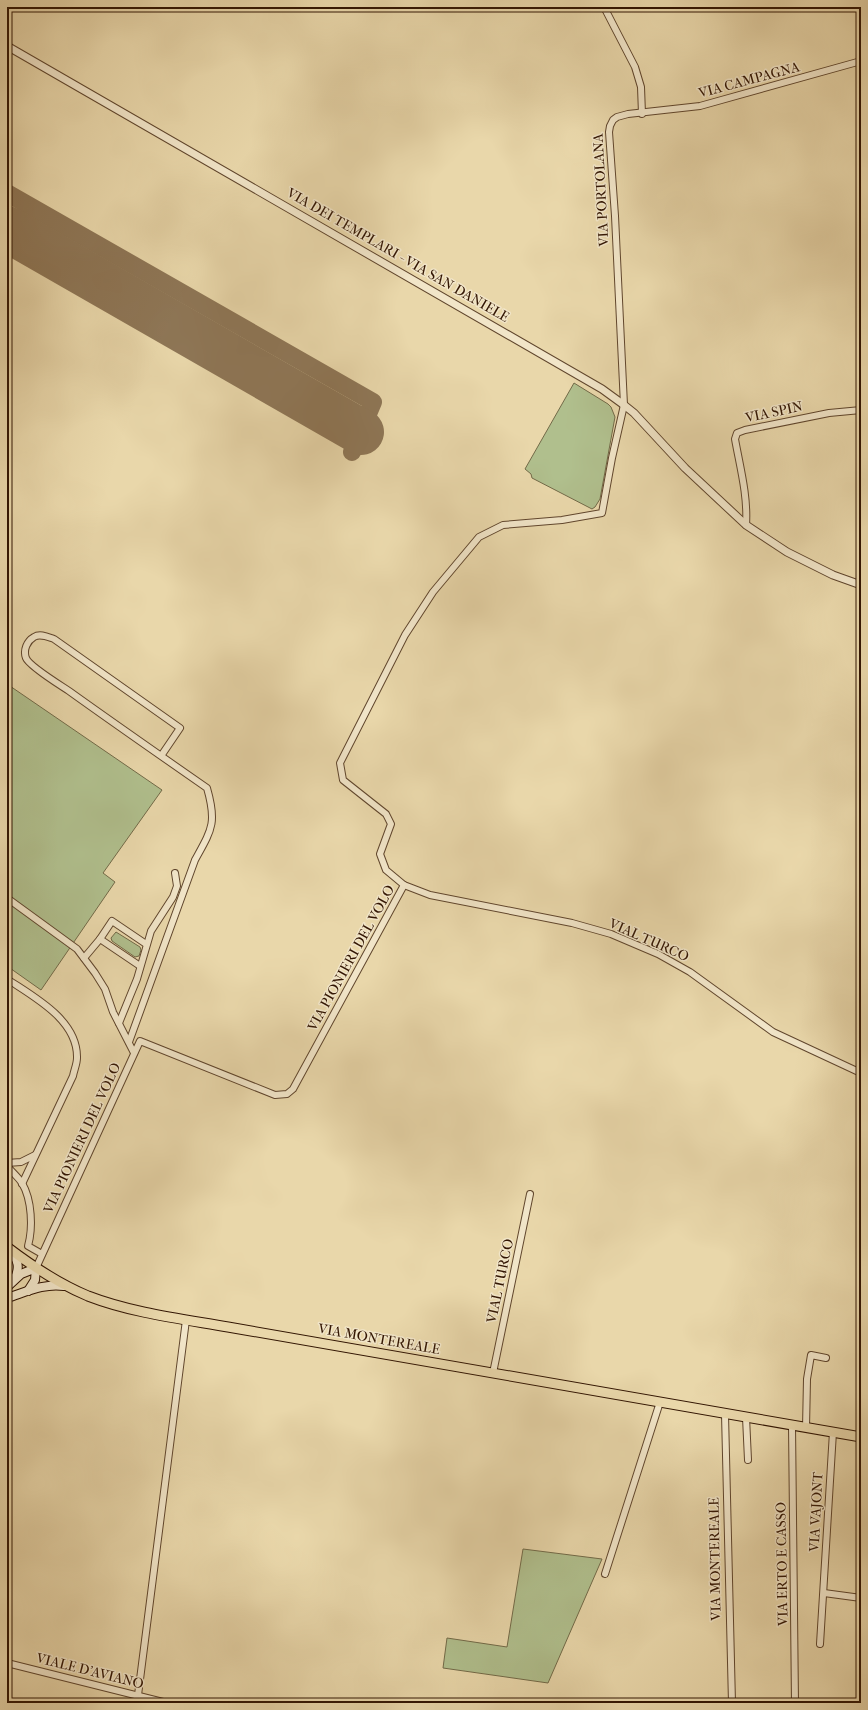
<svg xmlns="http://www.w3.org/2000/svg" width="868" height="1710" font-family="'IM FELL French Canon',serif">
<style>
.green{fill:#b0bf8d;stroke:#726a48}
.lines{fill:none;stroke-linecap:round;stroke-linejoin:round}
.taxiway{stroke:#8e7656;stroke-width:18}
.runway{stroke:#8e7656;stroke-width:46}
.minor-casing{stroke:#60462d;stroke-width:8}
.tertiary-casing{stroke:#60462d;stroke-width:9}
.secondary-casing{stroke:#331603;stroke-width:10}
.primary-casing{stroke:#331603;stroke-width:11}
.minor{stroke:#f1e5c8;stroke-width:6}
.tertiary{stroke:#f1e5c8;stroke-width:7}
.secondary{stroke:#f1e5c8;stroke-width:8}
.primary{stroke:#e9d7aa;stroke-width:9}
.labels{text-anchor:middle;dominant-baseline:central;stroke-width:3;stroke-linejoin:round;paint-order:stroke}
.street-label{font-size:14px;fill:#331603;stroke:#f1e5c8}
</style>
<rect width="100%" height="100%" fill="#e9d7aa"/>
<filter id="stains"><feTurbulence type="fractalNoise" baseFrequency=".005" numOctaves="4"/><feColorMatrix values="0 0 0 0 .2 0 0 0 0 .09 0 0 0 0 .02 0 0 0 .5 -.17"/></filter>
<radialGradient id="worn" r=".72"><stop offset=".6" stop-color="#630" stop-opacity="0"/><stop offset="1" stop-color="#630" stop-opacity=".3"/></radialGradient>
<g class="green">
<path d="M574 383 608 404 611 407 615 417 600 499 595 507 592 509 532 478 531 474 525 469Z"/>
<path d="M7 684 162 790 103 873 115 882 41 990 7 966Z"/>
<path d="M116 932 140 947 141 950 139 956 135 957 112 941 111 938Z"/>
<path d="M523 1549 602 1559 548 1683 443 1668 447 1638 507 1647Z"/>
</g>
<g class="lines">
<path class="taxiway" d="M7 193 373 402 352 452"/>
<path class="runway" d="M7 229 361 432"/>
<defs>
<g id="minor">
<path d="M604 7 635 67 641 87 642 114"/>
<path d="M746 525C748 496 740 467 735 439L737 433 745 430 829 413 861 410"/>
<path d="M404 885 430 895 572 923 611 934 658 954 690 972 773 1032 861 1073"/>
<path d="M7 898 77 949 95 973 105 989 113 1012 134 1053"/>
<path d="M84 958 100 939"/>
<path d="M140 966 100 939 112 921 146 944"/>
<path d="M7 979C34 997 78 1020 77 1058 77 1064 74 1070 73 1076L22 1184"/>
<path d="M119 1023 137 979 151 931 173 897 177 886 175 873"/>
<path d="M129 1042 195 860C212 829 217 823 207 788 161 756 115 724 69 691 60 685 29 666 26 658 23 650 27 641 34 637 40 633 48 637 54 639L180 728 161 756"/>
<path d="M7 1163 21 1162 35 1155"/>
<path d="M7 1166C12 1172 18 1177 22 1183 32 1200 33 1228 28 1246L42 1254"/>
<path d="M36 1268 140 1041 275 1095 287 1094 293 1089 404 885 386 870 380 854 391 824 386 814 343 780 340 763 405 635 433 592 479 537 503 525 562 520 602 513 612 458 624 405 615 216 609 132 610 126 613 120 617 117 628 114 700 106 861 61"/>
<path d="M493 1373 530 1194"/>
<path d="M725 1414 732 1703"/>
<path d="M746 1417 748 1460"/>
<path d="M792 1425 795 1703"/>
<path d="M806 1428 807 1379 811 1355 826 1358"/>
<path d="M605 1574 660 1402"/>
<path d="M824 1593 861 1598"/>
<path d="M820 1644 833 1432"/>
<path d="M7 1663 167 1703"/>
<path d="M138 1695 186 1320"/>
</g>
<path id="tertiary" d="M7 46 602 389 624 405 634 413 685 468 746 525 787 552 833 575 861 585"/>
<g id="secondary">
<path d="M11 1251C18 1261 20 1267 15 1278"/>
<path d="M7 1287 21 1274 36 1268 35 1280 28 1291"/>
<path d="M7 1298C26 1292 44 1283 64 1286"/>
</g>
<path id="primary" d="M7 1247C32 1266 59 1284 88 1296 132 1313 182 1319 228 1327L861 1437"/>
</defs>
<use href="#minor" class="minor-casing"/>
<use href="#tertiary" class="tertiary-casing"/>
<use href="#secondary" class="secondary-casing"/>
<use href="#primary" class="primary-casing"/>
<use href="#minor" class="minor"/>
<use href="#tertiary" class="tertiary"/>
<use href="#secondary" class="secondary"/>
<use href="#primary" class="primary"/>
</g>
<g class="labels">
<g class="street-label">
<text transform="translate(749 80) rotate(-15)">VIA CAMPAGNA</text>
<text transform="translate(601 190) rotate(-93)">VIA PORTOLANA</text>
<text transform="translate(398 255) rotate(30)">VIA DEI TEMPLARI - VIA SAN DANIELE</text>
<text transform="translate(774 412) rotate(-12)">VIA SPIN</text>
<text transform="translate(649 940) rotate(24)">VIAL TURCO</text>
<text transform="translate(351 958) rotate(-61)">VIA PIONIERI DEL VOLO</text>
<text transform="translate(82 1138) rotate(-65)">VIA PIONIERI DEL VOLO</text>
<text transform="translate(500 1281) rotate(-78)">VIAL TURCO</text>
<text transform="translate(379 1339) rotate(10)">VIA MONTEREALE</text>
<text transform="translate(816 1512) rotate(-87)">VIA VAJONT</text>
<text transform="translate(715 1559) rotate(-91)">VIA MONTEREALE</text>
<text transform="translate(782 1564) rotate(-91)">VIA ERTO E CASSO</text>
<text transform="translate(90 1671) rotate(14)">VIALE D'AVIANO</text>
</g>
</g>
<rect width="868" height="1710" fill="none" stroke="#e9d7aa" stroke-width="24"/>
<rect x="8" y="8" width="852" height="1694" fill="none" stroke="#331603" stroke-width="2"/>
<rect x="12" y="12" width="844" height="1686" fill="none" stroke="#331603"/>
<rect width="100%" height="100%" filter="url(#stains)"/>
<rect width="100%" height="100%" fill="url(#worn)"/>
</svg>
